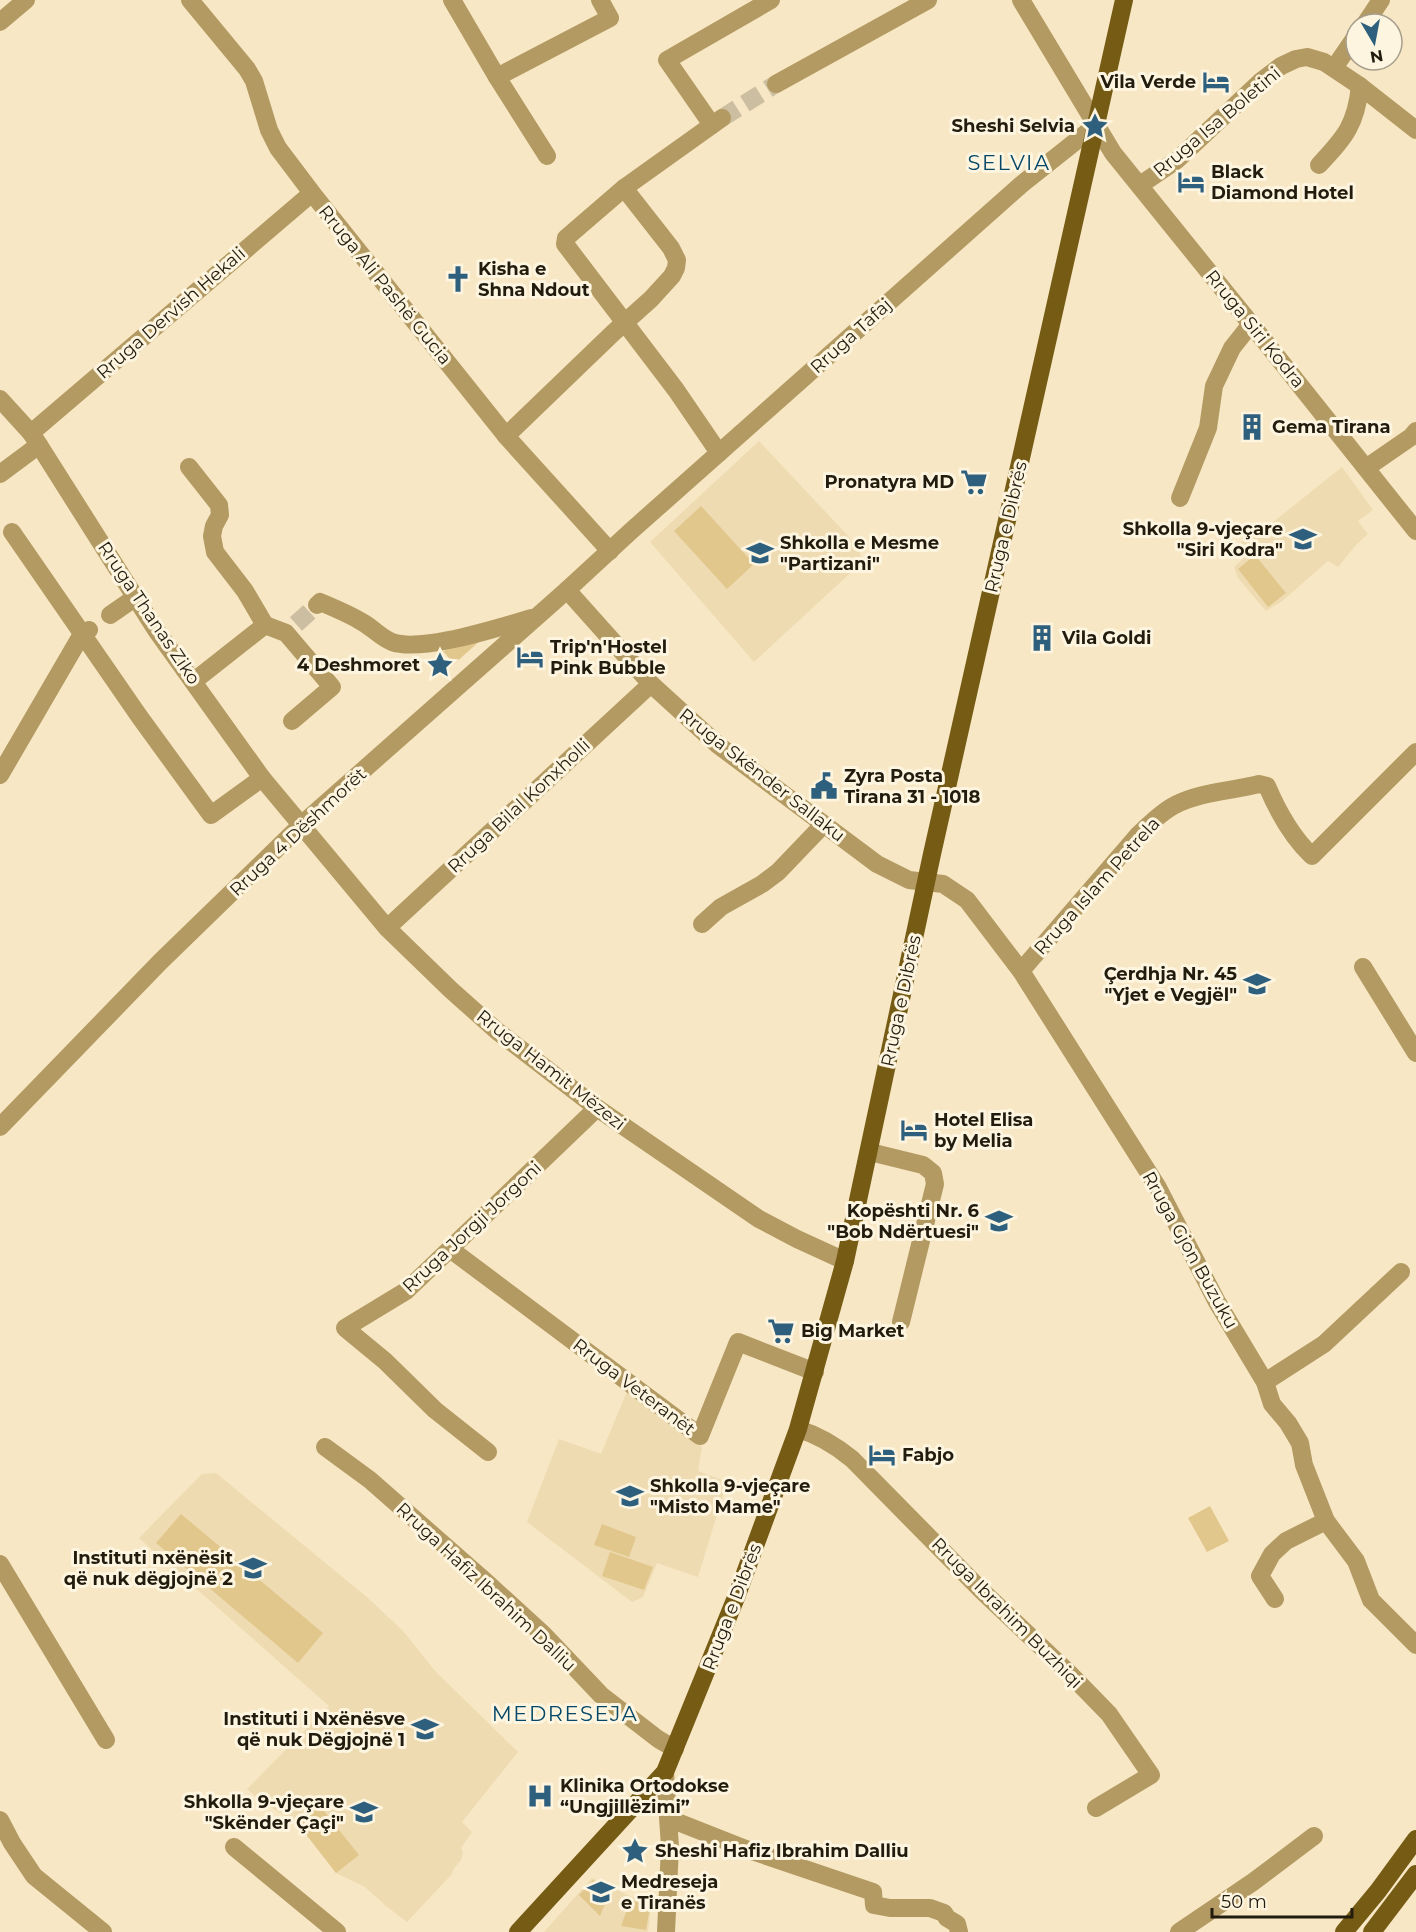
<svg xmlns="http://www.w3.org/2000/svg" width="1416" height="1932" font-family="Montserrat,sans-serif">
<style>
.built{fill:#eedbb1}
.green{fill:#e2c78c}
.lines{fill:none;stroke-linecap:round;stroke-linejoin:round}
.minor-tunnel{stroke:#ccbea0;stroke-width:18;stroke-dasharray:18 9;stroke-linecap:butt}
.minor{stroke:#b39a62;stroke-width:18}
.major{stroke:#765b15;stroke-width:18}
.labels{text-anchor:middle;dominant-baseline:central;stroke-width:6;stroke-linejoin:round;paint-order:stroke}
.poi-label{font-size:18px;font-weight:bold;fill:#221c0f;stroke:#fef5e0;text-anchor:start}
.street-label{font-size:18px;fill:#221c0f;stroke:#fef5e0}
.quarter-label{font-size:21px;letter-spacing:1.5px;fill:#044766;stroke:#fef5e0}
</style>
<rect width="100%" height="100%" fill="#f7e7c4"/>
<g class="built">
<path d="M759 441 850 538 859 550 861 557 858 566 754 662 650 542Z"/>
<path d="M1342 467 1373 510 1358 521 1368 534 1356 545 1338 567 1328 561 1281 602 1266 611 1238 578 1234 567 1246 556 1238 545 1258 528 1267 527Z"/>
<path d="M628 1389 702 1447 698 1471 727 1482 698 1577 657 1563 643 1597 632 1602 527 1522 559 1439 601 1454Z"/>
<path d="M216 1473 368 1598 403 1631 436 1672 518 1752 462 1822 472 1832 461 1848 463 1853 461 1860 453 1870 452 1874 407 1922 386 1906 365 1887 336 1873 298 1824 262 1802 247 1789 329 1706 139 1538 202 1474Z"/>
<path d="M592 1878 651 1906 648 1932H544Z"/>
</g>
<g class="green">
<path d="M701 506 754 564 727 589 674 531Z"/>
<path d="M1255 555 1286 593 1268 607 1238 569Z"/>
<path d="M482 639 454 664 443 651Z"/>
<path d="M1210 1506 1229 1541 1207 1552 1188 1518Z"/>
<path d="M181 1514 323 1633 298 1663 156 1543Z"/>
<path d="M602 1524 636 1537 629 1557 594 1545Z"/>
<path d="M610 1552 653 1567 644 1590 602 1576Z"/>
<path d="M320 1806 359 1855 336 1873 298 1824Z"/>
<path d="M593 1880 611 1889 600 1916 579 1895Z"/>
<path d="M631 1899 650 1907 646 1930 621 1926Z"/>
</g>
<g class="lines">
<g class="minor-tunnel">
<path d="M722 118 776 84"/>
<path d="M296 624 317 605"/>
</g>
<g class="minor">
<path d="M190 0 247 69 254 81 269 130 278 148 312 193 506 436 610 551"/>
<path d="M452 0 497 77 547 156"/>
<path d="M1021 0 1113 153 1251 324 1416 531"/>
<path d="M0 22 26 0"/>
<path d="M1365 24 1381 0"/>
<path d="M1334 68 1356 36"/>
<path d="M497 77 610 18 600 0"/>
<path d="M776 84 928 0"/>
<path d="M712 125 667 60 771 0"/>
<path d="M1319 165C1345 137 1356 125 1360 86"/>
<path d="M1140 185 1177 160 1260 82 1281 66 1296 59 1307 57 1324 62 1360 86 1416 130"/>
<path d="M0 399 31 433 39 445 156 630 262 778 387 928 451 990 497 1031 597 1108 759 1219 797 1239 845 1261"/>
<path d="M31 433 312 193"/>
<path d="M506 436 613 333 651 299 672 276 676 268 677 260 671 248 624 188"/>
<path d="M719 453 676 390 565 244 566 238 624 188 722 118"/>
<path d="M189 467 219 505 220 515 214 526 212 536 215 552 245 591 265 625"/>
<path d="M1366 468 1411 437 1416 431"/>
<path d="M0 474 39 445"/>
<path d="M1180 498 1208 428 1214 386 1232 348 1251 324"/>
<path d="M12 532 139 716 211 815 262 778"/>
<path d="M567 590 651 684 718 745 877 864 909 880 943 884 967 900 1021 971 1157 1186 1217 1302 1265 1382 1272 1404 1288 1423 1300 1443 1304 1465 1326 1521 1356 1561 1371 1600 1416 1645"/>
<path d="M317 605 320 602C334 608 349 614 362 622 373 628 380 637 392 642 422 653 499 627 532 618"/>
<path d="M110 615 136 597"/>
<path d="M194 681 265 625 286 633 332 687 292 721"/>
<path d="M0 775 82 634 89 630"/>
<path d="M702 924 721 907 762 884 778 872 824 824"/>
<path d="M387 928 651 684"/>
<path d="M1363 967 1416 1053"/>
<path d="M1021 971 1138 835C1149 825 1161 812 1175 805 1199 792 1232 791 1259 784L1267 786C1278 812 1291 836 1312 856L1416 752"/>
<path d="M0 1127 160 962 300 826 567 590 631 531 1022 184 1095 126"/>
<path d="M870 1152 923 1165 933 1173 935 1184 901 1322"/>
<path d="M450 1249 700 1436 738 1342 815 1372"/>
<path d="M1265 1382 1324 1344 1401 1272"/>
<path d="M798 1429C818 1435 835 1445 852 1459L982 1591 1070 1674 1109 1714 1151 1775 1096 1808"/>
<path d="M325 1447 370 1480 485 1581 544 1635 601 1695 658 1739 675 1749"/>
<path d="M488 1452 435 1410 385 1361 345 1328 406 1291 597 1108"/>
<path d="M0 1564 106 1740"/>
<path d="M1275 1599 1260 1576 1272 1554 1286 1541 1326 1521"/>
<path d="M665 1772 670 1847 666 1932"/>
<path d="M670 1819 746 1849 873 1892 874 1905 890 1908H930L944 1913 947 1918 957 1924 959 1932"/>
<path d="M0 1820 12 1843 34 1876 103 1932"/>
<path d="M234 1847 337 1932"/>
<path d="M1179 1932 1253 1882 1314 1836"/>
</g>
<g class="major">
<path d="M518 1932 665 1772 737 1595 798 1429 845 1261 932 854 1124 0"/>
<path d="M1344 1932 1378 1891 1416 1839"/>
<path d="M1372 1932 1416 1874"/>
</g>
</g>
<defs>
<symbol id="hotel-bare" viewBox="-9 -9 18 18"><path d="M-6-4.5h1.5V1H6V5H4.5V3h-9V5H-6ZM-4 0a1.8 1.8 0 1 1 3.6 0ZM.5 0V-2.5h3Q6-2.5 6 0Z" fill="#2e607e" stroke="#fef5e0" stroke-width="2.5" paint-order="stroke"/></symbol>
<symbol id="sight-bare" viewBox="-9 -9 18 18"><path d="M0-6L1.8-2.2L6-1.7L2.9 1.2L3.7 5.4L0 3.3L-3.7 5.4L-2.9 1.2L-6-1.7L-1.8-2.2Z" fill="#2e607e" stroke="#fef5e0" stroke-width="2.5" paint-order="stroke"/></symbol>
<symbol id="church-bare" viewBox="-9 -9 18 18"><path d="M-1.2-6h2.4v3.5h3.3v2.4h-3.3V6h-2.4V-.1h-3.3v-2.4h3.3Z" fill="#2e607e" stroke="#fef5e0" stroke-width="2.5" paint-order="stroke"/></symbol>
<symbol id="building-bare" viewBox="-9 -9 18 18"><path d="M-4-6H4V6H1V3H-1V6H-4ZM-2.5-4.3h1.7v1.8h-1.7ZM.8-4.3h1.7v1.8H.8ZM-2.5-1h1.7V.8h-1.7ZM.8-1h1.7V.8H.8Z" fill="#2e607e" stroke="#fef5e0" stroke-width="2.5" paint-order="stroke"/></symbol>
<symbol id="supermarket-bare" viewBox="-9 -9 18 18"><path d="M-6-5.5h2.5l.6 2H6L4.5 2H-2.5L-4.4-4H-6ZM-1.5 3.2a1.3 1.3 0 1 0 .1 0ZM3 3.2a1.3 1.3 0 1 0 .1 0Z" fill="#2e607e" stroke="#fef5e0" stroke-width="2.5" paint-order="stroke"/></symbol>
<symbol id="school-bare" viewBox="-9 -9 18 18"><path d="M0-5L7-2L0 1L-7-2ZM-4 1L0 2.5L4 1V4Q0 6-4 4Z" fill="#2e607e" stroke="#fef5e0" stroke-width="2.5" paint-order="stroke"/></symbol>
<symbol id="civic-bare" viewBox="-9 -9 18 18"><path d="M-.6-6.5H3V-4.5H.6V-3L4-1V1h2V6H-6V1h2V-1L-.6-3ZM-1.2 2.5V6h2.4V2.5Z" fill="#2e607e" stroke="#fef5e0" stroke-width="2.5" paint-order="stroke"/></symbol>
<symbol id="hospital-bare" viewBox="-9 -9 18 18"><path d="M-5-5h3v3.5h4V-5h3V5h-3V1.5h-4V5h-3Z" fill="#2e607e" stroke="#fef5e0" stroke-width="2.5" paint-order="stroke"/></symbol>
</defs>
<g fill-rule="evenodd">
<use href="#hotel-bare" x="1197" y="63" width="38" height="38"/>
<use href="#sight-bare" x="1076" y="107" width="38" height="38"/>
<use href="#hotel-bare" x="1172" y="163" width="38" height="38"/>
<use href="#church-bare" x="439" y="260" width="38" height="38"/>
<use href="#building-bare" x="1233" y="408" width="38" height="38"/>
<use href="#supermarket-bare" x="955" y="463" width="38" height="38"/>
<use href="#school-bare" x="1284" y="520" width="38" height="38"/>
<use href="#school-bare" x="741" y="534" width="38" height="38"/>
<use href="#building-bare" x="1023" y="619" width="38" height="38"/>
<use href="#hotel-bare" x="511" y="638" width="38" height="38"/>
<use href="#sight-bare" x="421" y="646" width="38" height="38"/>
<use href="#civic-bare" x="805" y="767" width="38" height="38"/>
<use href="#school-bare" x="1238" y="965" width="38" height="38"/>
<use href="#hotel-bare" x="895" y="1111" width="38" height="38"/>
<use href="#school-bare" x="980" y="1202" width="38" height="38"/>
<use href="#supermarket-bare" x="762" y="1312" width="38" height="38"/>
<use href="#hotel-bare" x="863" y="1436" width="38" height="38"/>
<use href="#school-bare" x="611" y="1477" width="38" height="38"/>
<use href="#school-bare" x="234" y="1549" width="38" height="38"/>
<use href="#school-bare" x="406" y="1710" width="38" height="38"/>
<use href="#hospital-bare" x="521" y="1777" width="38" height="38"/>
<use href="#school-bare" x="345" y="1793" width="38" height="38"/>
<use href="#sight-bare" x="616" y="1832" width="38" height="38"/>
<use href="#school-bare" x="582" y="1873" width="38" height="38"/>
</g>
<g class="labels">
<g class="poi-label">
<text x="1196" y="82" text-anchor="end">Vila Verde</text>
<text x="1075" y="126" text-anchor="end">Sheshi Selvia</text>
<text x="1211" y="172">Black<tspan x="1211" dy="21">Diamond Hotel</tspan></text>
<text x="478" y="269">Kisha e<tspan x="478" dy="21">Shna Ndout</tspan></text>
<text x="1272" y="427">Gema Tirana</text>
<text x="954" y="482" text-anchor="end">Pronatyra MD</text>
<text x="1283" y="529" text-anchor="end">Shkolla 9-vjeçare<tspan x="1283" dy="21">"Siri Kodra"</tspan></text>
<text x="780" y="543">Shkolla e Mesme<tspan x="780" dy="21">"Partizani"</tspan></text>
<text x="1062" y="638">Vila Goldi</text>
<text x="550" y="647">Trip'n'Hostel<tspan x="550" dy="21">Pink Bubble</tspan></text>
<text x="420" y="665" text-anchor="end">4 Deshmoret</text>
<text x="844" y="776">Zyra Posta<tspan x="844" dy="21">Tirana 31 - 1018</tspan></text>
<text x="1237" y="974" text-anchor="end">Çerdhja Nr. 45<tspan x="1237" dy="21">"Yjet e Vegjël"</tspan></text>
<text x="934" y="1120">Hotel Elisa<tspan x="934" dy="21">by Melia</tspan></text>
<text x="979" y="1211" text-anchor="end">Kopështi Nr. 6<tspan x="979" dy="21">"Bob Ndërtuesi"</tspan></text>
<text x="801" y="1331">Big Market</text>
<text x="902" y="1455">Fabjo</text>
<text x="650" y="1486">Shkolla 9-vjeçare<tspan x="650" dy="21">"Misto Mame"</tspan></text>
<text x="233" y="1558" text-anchor="end">Instituti nxënësit<tspan x="233" dy="21">që nuk dëgjojnë 2</tspan></text>
<text x="405" y="1719" text-anchor="end">Instituti i Nxënësve<tspan x="405" dy="21">që nuk Dëgjojnë 1</tspan></text>
<text x="560" y="1786">Klinika Ortodokse<tspan x="560" dy="21">“Ungjillëzimi”</tspan></text>
<text x="344" y="1802" text-anchor="end">Shkolla 9-vjeçare<tspan x="344" dy="21">"Skënder Çaçi"</tspan></text>
<text x="655" y="1851">Sheshi Hafiz Ibrahim Dalliu</text>
<text x="621" y="1882">Medreseja<tspan x="621" dy="21">e Tiranës</tspan></text>
</g>
<g class="street-label">
<text transform="translate(1217 122) rotate(-40)">Rruga Isa Boletini</text>
<text transform="translate(385 285) rotate(51)">Rruga Ali Pashë Gucia</text>
<text transform="translate(171 313) rotate(-41)">Rruga Dervish Hekali</text>
<text transform="translate(1255 329) rotate(51)">Rruga Siri Kodra</text>
<text transform="translate(851 336) rotate(-42)">Rruga Tafaj</text>
<text transform="translate(1006 527) rotate(-77)">Rruga e Dibrës</text>
<text transform="translate(149 613) rotate(56)">Rruga Thanas Ziko</text>
<text transform="translate(762 775) rotate(38)">Rruga Skënder Sallaku</text>
<text transform="translate(519 806) rotate(-43)">Rruga Bilal Konxholli</text>
<text transform="translate(298 832) rotate(-43)">Rruga 4 Dëshmorët</text>
<text transform="translate(1097 886) rotate(-48)">Rruga Islam Petrela</text>
<text transform="translate(901 1001) rotate(-78)">Rruga e Dibrës</text>
<text transform="translate(551 1070) rotate(38)">Rruga Hamit Mëzezi</text>
<text transform="translate(472 1227) rotate(-43)">Rruga Jorgji Jorgoni</text>
<text transform="translate(1190 1250) rotate(61)">Rruga Gjon Buzuku</text>
<text transform="translate(634 1387) rotate(37)">Rruga Veteranët</text>
<text transform="translate(486 1587) rotate(43)">Rruga Hafiz Ibrahim Dalliu</text>
<text transform="translate(732 1607) rotate(-69)">Rruga e Dibrës</text>
<text transform="translate(1007 1613) rotate(45)">Rruga Ibrahim Buzhiqi</text>
</g>
<g class="quarter-label">
<text x="1009" y="162">SELVIA</text>
<text x="565" y="1713">MEDRESEJA</text>
</g>
</g>
<g transform="translate(1374 42) rotate(170)"><circle r="28" fill="#fef5e0" stroke="#a69e8c" stroke-width="1.5"/>
<path d="M0-4.5L10 22L0 15L-10 22Z" fill="#2e607e"/>
<text y="-9" font-size="16" font-weight="bold" text-anchor="middle" fill="#221c0f">N</text>
</g>
<path d="M1212 1908v9h140v-9" fill="none" stroke="#221c0f" stroke-width="3"/>
<text x="1221" y="1908" font-size="18" fill="#221c0f" stroke="#fef5e0" stroke-width="4.5" paint-order="stroke">50 m</text>
</svg>
